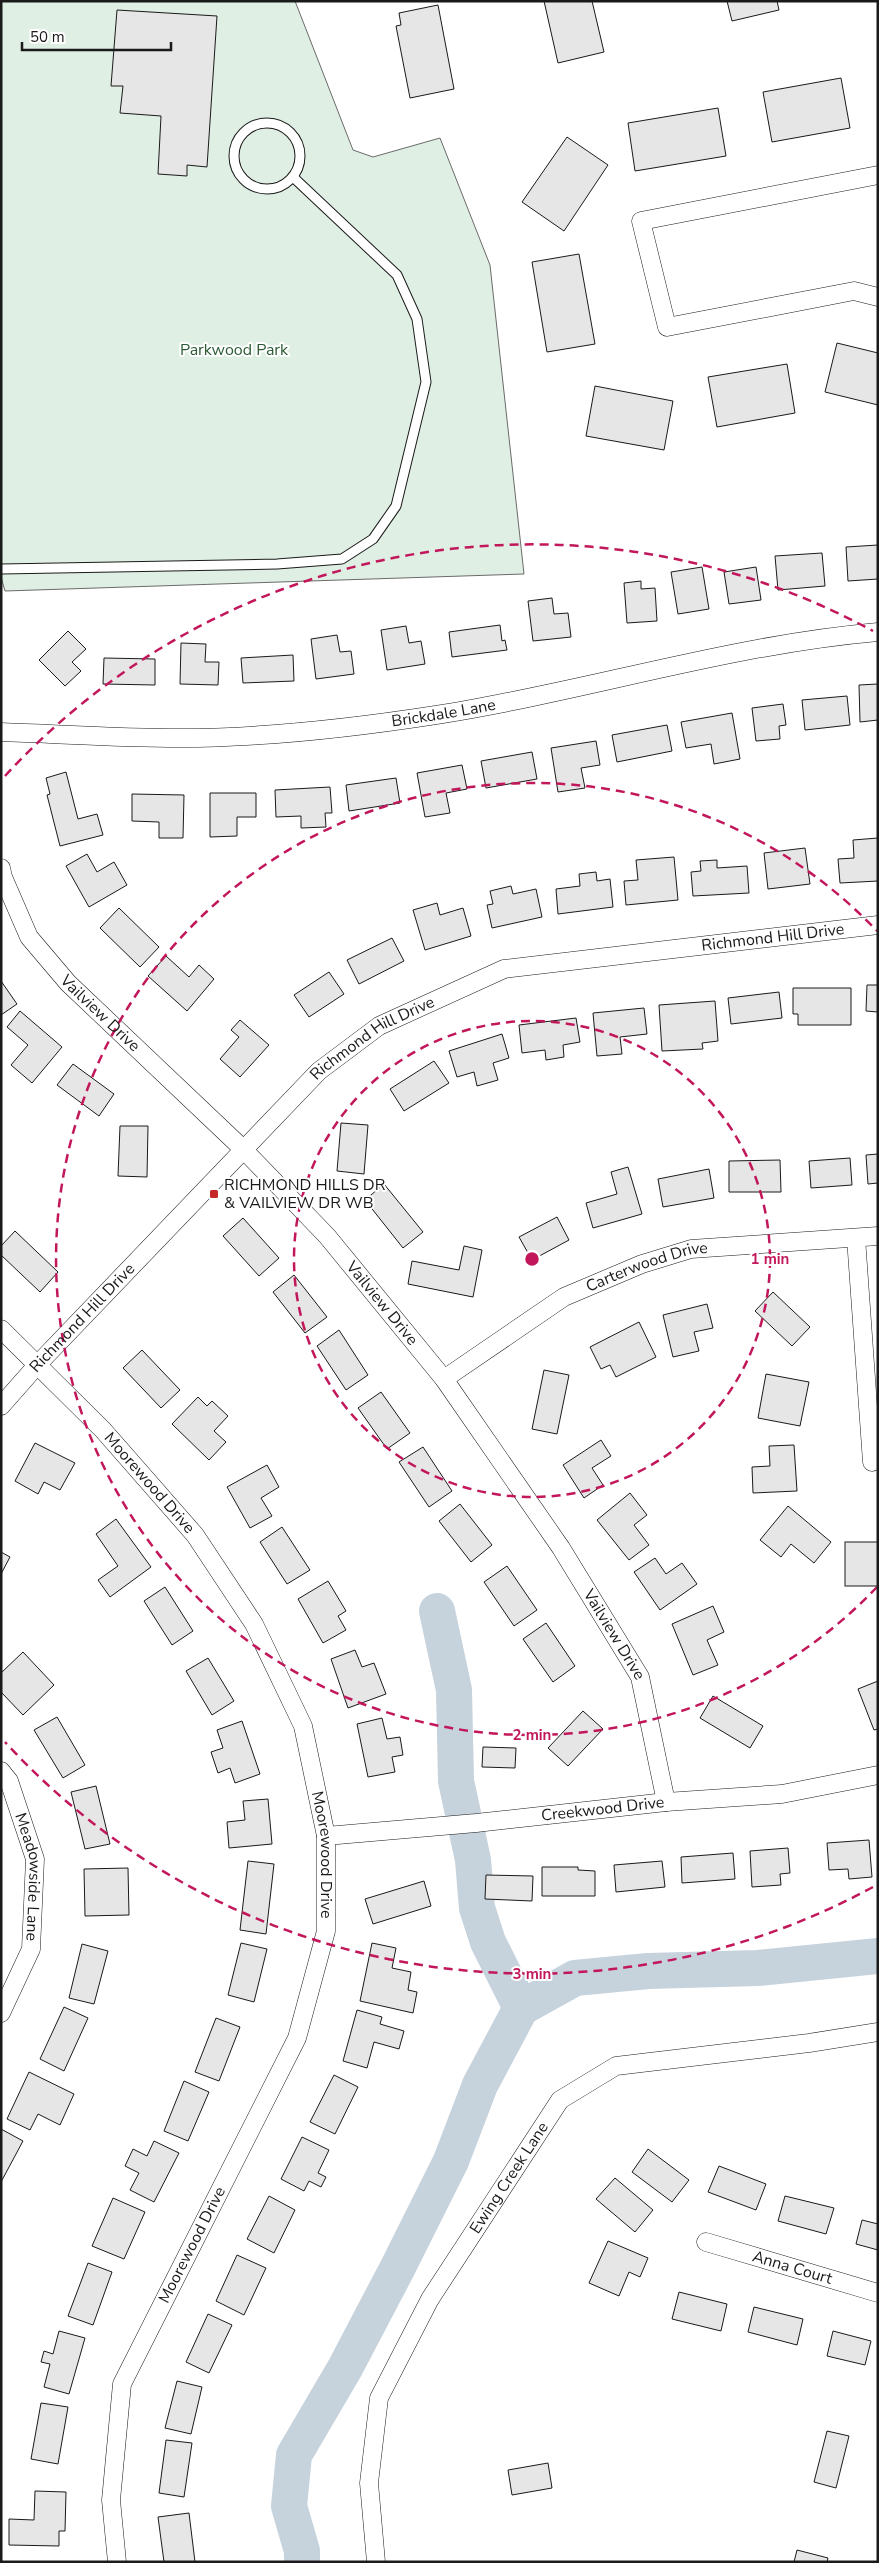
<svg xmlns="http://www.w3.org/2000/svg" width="879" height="2563" font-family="'Nunito Sans',sans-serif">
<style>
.green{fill:#e0efe3;stroke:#6a6a6a}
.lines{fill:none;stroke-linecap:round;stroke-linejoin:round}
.river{stroke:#c6d2dc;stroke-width:36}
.building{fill:#e6e6e6;stroke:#1a1a1a}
.service-casing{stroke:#1a1a1a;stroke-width:11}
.minor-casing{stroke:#1a1a1a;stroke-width:19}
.service{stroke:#fff;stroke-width:9}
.minor{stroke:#fff;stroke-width:18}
.ring{fill:none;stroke:#c2185b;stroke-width:2.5;stroke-dasharray:9 6}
.poi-dot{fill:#c62828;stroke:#fff;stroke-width:2}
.labels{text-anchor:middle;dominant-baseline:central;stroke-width:4;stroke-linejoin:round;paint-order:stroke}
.park-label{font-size:16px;fill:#2b5a34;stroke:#fff}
.street-label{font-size:16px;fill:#1a1a1a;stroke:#fff}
.poi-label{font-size:16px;fill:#1a1a1a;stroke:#fff;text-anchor:start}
.centre{fill:#c2185b;stroke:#fff;stroke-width:2.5}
.ring-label{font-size:15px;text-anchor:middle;font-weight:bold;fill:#c2185b;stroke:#fff;stroke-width:4;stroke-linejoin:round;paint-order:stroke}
</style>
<rect width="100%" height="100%" fill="#fff"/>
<path class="green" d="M1 1H295L353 150 373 157 440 138 490 265 524 574 5 591 1 577Z"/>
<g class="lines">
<g class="river">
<path d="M437 1611 454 1690 456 1781 473 1860 477 1908 488 1942 521 2008"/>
<path d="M302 2562V2551L289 2506 294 2455 345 2368 398 2267 451 2161 480 2085 521 2008 575 1978 648 1971 758 1968 878 1956"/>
</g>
</g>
<g class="building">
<path d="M544 1H592L604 52 558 63Z"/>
<path d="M727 1H777L779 10 732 21Z"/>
<path d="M438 5 454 89 410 98 396 26 401 25 399 13Z"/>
<path d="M117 10 217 16 207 167 187 165V176L158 174 161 116 120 113 123 86H111Z"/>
<path d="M841 78 850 128 772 142 763 92Z"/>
<path d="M718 108 726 156 635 171 628 123Z"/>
<path d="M567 137 608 165 564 231 522 202Z"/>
<path d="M579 254 595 344 547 352 532 262Z"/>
<path d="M837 343 878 353V405L825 392Z"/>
<path d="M787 364 795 413 717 427 708 377Z"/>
<path d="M595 386 673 401 664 450 586 436Z"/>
<path d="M878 545V579L848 581 846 547Z"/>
<path d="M822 553 825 586 778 590 775 556Z"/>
<path d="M702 567 709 609 678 614 671 572Z"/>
<path d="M756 567 761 600 729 604 724 572Z"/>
<path d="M641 581V589L655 588 657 621 627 623 624 583Z"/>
<path d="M552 598 554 614 568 613 571 637 533 641 528 601Z"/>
<path d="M500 625 502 641 505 640 507 650 452 657 449 632Z"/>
<path d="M406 626 409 643 421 641 425 664 387 670 381 630Z"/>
<path d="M68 631 86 649 72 662 81 671 65 686 39 660Z"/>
<path d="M337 635 340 652 351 651 354 674 316 679 311 639Z"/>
<path d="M181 643 206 644 205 662H219L218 685 180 684Z"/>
<path d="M293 655 294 681 243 683 241 658Z"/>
<path d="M104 658 155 659V685L103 684Z"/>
<path d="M878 684V720L860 722 859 685Z"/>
<path d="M847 696 850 725 805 730 802 700Z"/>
<path d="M783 704 786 725 779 726 780 739 756 741 752 708Z"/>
<path d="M732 713 740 759 714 764 711 744 686 748 681 722Z"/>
<path d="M667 725 672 751 617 762 612 735Z"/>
<path d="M596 741 600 765 581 768 585 788 558 792 551 748Z"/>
<path d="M532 752 537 779 486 788 481 761Z"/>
<path d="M462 765 467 789 446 793 450 813 425 817 417 773Z"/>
<path d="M66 772 78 819 97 814 103 835 60 846 47 795 50 794 46 778Z"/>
<path d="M396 778 400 803 349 811 346 785Z"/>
<path d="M330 787 332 813H325L326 827 301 828V816L276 817 275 790Z"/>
<path d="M210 793H256V817H237V836L210 837Z"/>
<path d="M132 794 184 795 183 838H159V822L132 821Z"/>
<path d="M878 838V881L840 883 838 859 854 858 853 840Z"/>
<path d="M805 848 810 884 768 889 764 853Z"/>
<path d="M87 854 97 872 114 862 127 885 89 907 66 866Z"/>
<path d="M674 857 678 900 626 905 624 881 638 880 636 860Z"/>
<path d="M717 860V868L747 866 749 893 693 896 691 872 701 871 700 861Z"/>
<path d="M596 872 597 881 610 879 613 907 558 914 556 889 580 886 579 874Z"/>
<path d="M511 886 513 894 536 889 542 917 492 928 487 905 493 904 490 891Z"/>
<path d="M437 903 440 915 463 908 471 936 425 950 413 910Z"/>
<path d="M119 908 159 947 140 967 100 928Z"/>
<path d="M392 938 404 961 359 984 347 960Z"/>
<path d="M166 956 189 977 199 965 214 979 187 1011 148 976Z"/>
<path d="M329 972 344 994 309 1017 294 995Z"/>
<path d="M1 981 17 1004 1 1015Z"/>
<path d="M867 985H878V1012L866 1011Z"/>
<path d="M793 988H851V1025H798V1014H793Z"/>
<path d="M779 992 782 1018 731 1024 728 998Z"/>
<path d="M715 1001 718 1041 702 1043 703 1049 662 1051 659 1005Z"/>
<path d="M644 1008 647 1034 620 1037 622 1054 597 1056 593 1013Z"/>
<path d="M20 1011 62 1047 32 1083 11 1065 28 1045 7 1027Z"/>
<path d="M576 1018 580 1042 563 1045 564 1057 546 1060 545 1050 522 1053 519 1025Z"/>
<path d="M240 1020 269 1045 240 1077 220 1059 239 1037 231 1030Z"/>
<path d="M502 1034 509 1058 493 1063 498 1080 477 1086 474 1072 457 1077 449 1051Z"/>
<path d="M434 1061 449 1083 404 1111 390 1089Z"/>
<path d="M73 1064 114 1094 99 1116 57 1085Z"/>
<path d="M341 1123 368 1125 364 1174 337 1171Z"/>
<path d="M120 1126H148L147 1177 118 1176Z"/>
<path d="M878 1154V1183L868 1184 866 1155Z"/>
<path d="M850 1158 852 1185 811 1188 809 1161Z"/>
<path d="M780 1160 781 1192H729V1161Z"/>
<path d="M628 1167 642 1214 593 1228 586 1203 617 1194 611 1172Z"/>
<path d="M709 1169 714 1198 663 1207 658 1179Z"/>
<path d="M384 1184 423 1232 403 1248 365 1200Z"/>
<path d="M557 1217 569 1240 532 1260 519 1237Z"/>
<path d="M243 1218 279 1258 259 1276 223 1236Z"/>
<path d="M15 1231 58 1272 40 1292 1 1255V1246Z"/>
<path d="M464 1246 482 1250 473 1297 408 1284 412 1261 459 1270Z"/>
<path d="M294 1275 327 1317 305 1333 273 1292Z"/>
<path d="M773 1292 810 1327 792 1346 755 1311Z"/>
<path d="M707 1304 713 1328 694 1332 699 1351 673 1357 663 1315Z"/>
<path d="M639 1322 656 1357 616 1377 610 1365 601 1369 590 1347Z"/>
<path d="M339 1330 368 1375 346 1390 317 1346Z"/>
<path d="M142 1350 180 1390 161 1408 123 1368Z"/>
<path d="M544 1370 569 1375 557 1434 532 1429Z"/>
<path d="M766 1374 809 1382 800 1426 758 1418Z"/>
<path d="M381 1392 410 1433 387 1449 358 1408Z"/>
<path d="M198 1397 207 1406 212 1401 228 1416 214 1431 226 1442 209 1460 172 1424Z"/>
<path d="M601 1440 611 1456 592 1468 603 1485 584 1498 563 1465Z"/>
<path d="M35 1443 75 1463 60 1490 44 1482 38 1494 15 1481Z"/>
<path d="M794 1445 797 1491 753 1493 752 1467 770 1466 769 1446Z"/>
<path d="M423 1447 452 1491 429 1507 399 1462Z"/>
<path d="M267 1465 279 1487 261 1498 272 1516 250 1528 227 1487Z"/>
<path d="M630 1493 647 1515 634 1525 649 1545 629 1560 597 1520Z"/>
<path d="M460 1504 492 1545 471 1562 439 1521Z"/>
<path d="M788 1506 831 1542 814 1563 791 1544 781 1557 760 1540Z"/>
<path d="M116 1519 151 1567 110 1597 98 1580 118 1566 96 1534Z"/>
<path d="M282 1527 310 1570 287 1584 260 1542Z"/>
<rect x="845" y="1542" width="33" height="44"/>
<path d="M1 1552 10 1557 1 1574Z"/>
<path d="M655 1558 666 1574 682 1563 697 1584 660 1610 634 1572Z"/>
<path d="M507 1566 537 1610 514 1626 484 1582Z"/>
<path d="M328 1581 346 1611 338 1616 346 1630 323 1643 298 1599Z"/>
<path d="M165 1587 193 1631 172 1645 144 1601Z"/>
<path d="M713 1606 724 1632 707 1640 718 1665 693 1675 672 1624Z"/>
<path d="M546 1623 575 1666 553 1682 523 1639Z"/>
<path d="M355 1650 362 1667 374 1663 386 1694 348 1708 331 1659Z"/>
<path d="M23 1652 54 1685 23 1715 1 1692V1673Z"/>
<path d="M208 1658 234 1701 212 1715 186 1671Z"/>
<path d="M878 1681V1729L874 1730 858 1689Z"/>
<path d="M713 1696 763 1726 750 1748 700 1718Z"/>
<path d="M583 1711 603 1729 568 1766 548 1748Z"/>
<path d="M57 1717 85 1765 63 1778 34 1730Z"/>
<path d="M382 1718 387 1739 400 1737 403 1755 392 1757 395 1772 368 1777 357 1724Z"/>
<path d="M242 1721 260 1774 235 1783 230 1768 218 1773 211 1752 223 1748 217 1730Z"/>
<path d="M483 1747 516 1748 515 1768 482 1767Z"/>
<path d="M96 1786 110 1844 85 1849 71 1792Z"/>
<path d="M268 1799 272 1844 229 1848 227 1822 245 1820 243 1801Z"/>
<path d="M869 1840 872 1877 849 1879 848 1869 829 1870 827 1843Z"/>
<path d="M788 1848 790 1873 780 1874 781 1885 752 1887 750 1851Z"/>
<path d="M733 1853 735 1879 682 1883 681 1857Z"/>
<path d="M248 1861 274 1864 266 1934 240 1930Z"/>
<path d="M662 1861 665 1887 616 1892 614 1865Z"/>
<path d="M542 1867H578V1870L595 1871V1896H542Z"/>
<path d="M128 1868 129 1915 85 1916 84 1869Z"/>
<path d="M486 1875 533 1876 532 1901 485 1899Z"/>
<path d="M424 1881 431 1906 373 1924 365 1899Z"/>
<path d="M241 1943 267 1949 254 2002 228 1995Z"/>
<path d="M372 1943 396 1948 392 1968 411 1972 408 1990 417 1992 413 2013 360 2001Z"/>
<path d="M82 1944 108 1951 94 2004 69 1998Z"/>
<path d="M64 2007 88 2018 64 2071 40 2059Z"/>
<path d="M357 2010 382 2017 380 2024 404 2031 399 2049 374 2042 367 2068 343 2061Z"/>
<path d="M216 2018 240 2027 219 2081 195 2072Z"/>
<path d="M29 2072 74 2094 60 2125 38 2114 30 2130 7 2119Z"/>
<path d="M334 2075 358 2087 335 2134 310 2122Z"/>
<path d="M184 2081 209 2092 188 2141 164 2131Z"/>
<path d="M1 2129 23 2141 1 2182Z"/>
<path d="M302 2137 329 2150 318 2173 326 2177 321 2187 309 2181 304 2191 281 2179Z"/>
<path d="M154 2141 179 2153 154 2202 130 2190 139 2173 125 2166 133 2149 147 2156Z"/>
<path d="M648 2149 689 2180 672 2202 632 2172Z"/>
<path d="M719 2166 766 2184 756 2210 708 2192Z"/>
<path d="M615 2178 653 2210 635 2232 596 2199Z"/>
<path d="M269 2196 295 2210 274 2253 247 2239Z"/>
<path d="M785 2196 834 2208 826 2234 778 2221Z"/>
<path d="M113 2198 145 2212 124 2259 92 2246Z"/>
<path d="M862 2220 878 2224V2250L856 2244Z"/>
<path d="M608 2241 648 2258 640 2277 629 2272 619 2296 589 2283Z"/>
<path d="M237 2255 266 2268 244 2315 216 2301Z"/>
<path d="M88 2263 112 2272 93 2325 68 2316Z"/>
<path d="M679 2292 727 2304 721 2331 672 2319Z"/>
<path d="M754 2307 803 2319 797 2345 748 2332Z"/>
<path d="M208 2314 232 2325 209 2373 186 2362Z"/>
<path d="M59 2331 85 2338 69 2394 44 2387 50 2364 41 2362 44 2351 53 2354Z"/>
<path d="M833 2331 871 2341 865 2365 827 2356Z"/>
<path d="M177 2381 202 2387 191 2434 165 2428Z"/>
<path d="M41 2403 68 2407 58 2464 31 2459Z"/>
<path d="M827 2431 849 2436 836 2488 814 2482Z"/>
<path d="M166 2440 192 2443 184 2497 159 2493Z"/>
<path d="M548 2463 552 2488 512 2495 508 2470Z"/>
<path d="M35 2491 66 2492 65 2531H59V2546L9 2545V2519L34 2520Z"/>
<path d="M189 2513 195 2562H164L158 2517Z"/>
<path d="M797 2550 828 2558 827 2562H794Z"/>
</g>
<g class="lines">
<defs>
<g id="service">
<circle cx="267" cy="156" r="33"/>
<path d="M1 569 277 564 342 559 373 539 396 506 426 382 417 319 397 275 293 177"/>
</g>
<g id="minor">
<path d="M878 175 641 221 667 327 854 291 878 297"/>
<path id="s1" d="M1 732C60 734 120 738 179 738 264 738 352 728 436 715 584 692 728 645 878 632"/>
<path id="s2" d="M1 868 3 877 29 937 68 983 243 1149 327 1236 444 1379 561 1548 640 1677 666 1802"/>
<path d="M856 1238 872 1462"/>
<path id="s3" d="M1 1329 103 1430 195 1535 254 1624 303 1726 326 1836V1931L297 2038 122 2384 111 2500 117 2562"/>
<path id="s4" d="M444 1379 564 1297 642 1264 691 1249 878 1236"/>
<path id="s5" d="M1 1406 38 1364 319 1071 379 1026 504 969 878 925"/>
<path id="s6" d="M1 1771 9 1781 35 1859 31 1949 1 2013"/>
<path id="s7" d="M326 1836 476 1823 666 1802 782 1794 878 1775"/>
<path id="s8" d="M706 2242 878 2293"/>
<path id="s9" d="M376 2562 369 2483 379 2398 430 2299 560 2100 616 2066 809 2043 878 2032"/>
</g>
</defs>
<use href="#service" class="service-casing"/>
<use href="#minor" class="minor-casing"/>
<use href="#service" class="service"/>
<use href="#minor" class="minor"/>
</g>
<g class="ring">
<circle cx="532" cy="1259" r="238"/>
<path d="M877 1587A476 476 0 1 1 877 931"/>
<path d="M873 1887A715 715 0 0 1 5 1742M5 776A715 715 0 0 1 873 631"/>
</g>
<rect class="poi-dot" x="209" y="1189" width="10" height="10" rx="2.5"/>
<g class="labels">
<g class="park-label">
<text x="234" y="350">Parkwood Park</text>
</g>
<g class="street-label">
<text stroke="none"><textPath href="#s1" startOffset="444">Brickdale Lane</textPath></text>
<text stroke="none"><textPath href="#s5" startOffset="945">Richmond Hill Drive</textPath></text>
<text stroke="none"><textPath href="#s2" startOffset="179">Vailview Drive</textPath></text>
<text stroke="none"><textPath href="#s5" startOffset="525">Richmond Hill Drive</textPath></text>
<text stroke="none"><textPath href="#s4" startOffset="234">Carterwood Drive</textPath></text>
<text stroke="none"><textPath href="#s2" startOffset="584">Vailview Drive</textPath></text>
<text stroke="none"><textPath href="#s5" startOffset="120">Richmond Hill Drive</textPath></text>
<text stroke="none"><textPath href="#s3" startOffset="214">Moorewood Drive</textPath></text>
<text stroke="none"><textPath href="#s2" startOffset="989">Vailview Drive</textPath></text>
<text stroke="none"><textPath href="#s7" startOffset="278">Creekwood Drive</textPath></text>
<text stroke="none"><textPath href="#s3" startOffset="634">Moorewood Drive</textPath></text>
<text stroke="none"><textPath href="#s6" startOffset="112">Meadowside Lane</textPath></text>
<text stroke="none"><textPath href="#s9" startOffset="421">Ewing Creek Lane</textPath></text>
<text transform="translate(192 2245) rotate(-63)">Moorewood Drive</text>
<text stroke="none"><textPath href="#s8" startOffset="90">Anna Court</textPath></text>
</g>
<g class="poi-label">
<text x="224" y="1185">RICHMOND HILLS DR<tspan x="224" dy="18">&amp; VAILVIEW DR WB</tspan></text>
</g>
</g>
<circle cx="532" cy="1259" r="8" class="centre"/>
<g class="ring-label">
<text x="770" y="1264">1 min</text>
<text x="532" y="1740">2 min</text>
<text x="532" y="1979">3 min</text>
</g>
<rect width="879" height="2563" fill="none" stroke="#1a1a1a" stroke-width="5"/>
<path d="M22 42v8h149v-8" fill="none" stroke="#1a1a1a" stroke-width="2.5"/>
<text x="30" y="42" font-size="15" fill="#1a1a1a" stroke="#ffffff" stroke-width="4" paint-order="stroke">50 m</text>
</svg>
